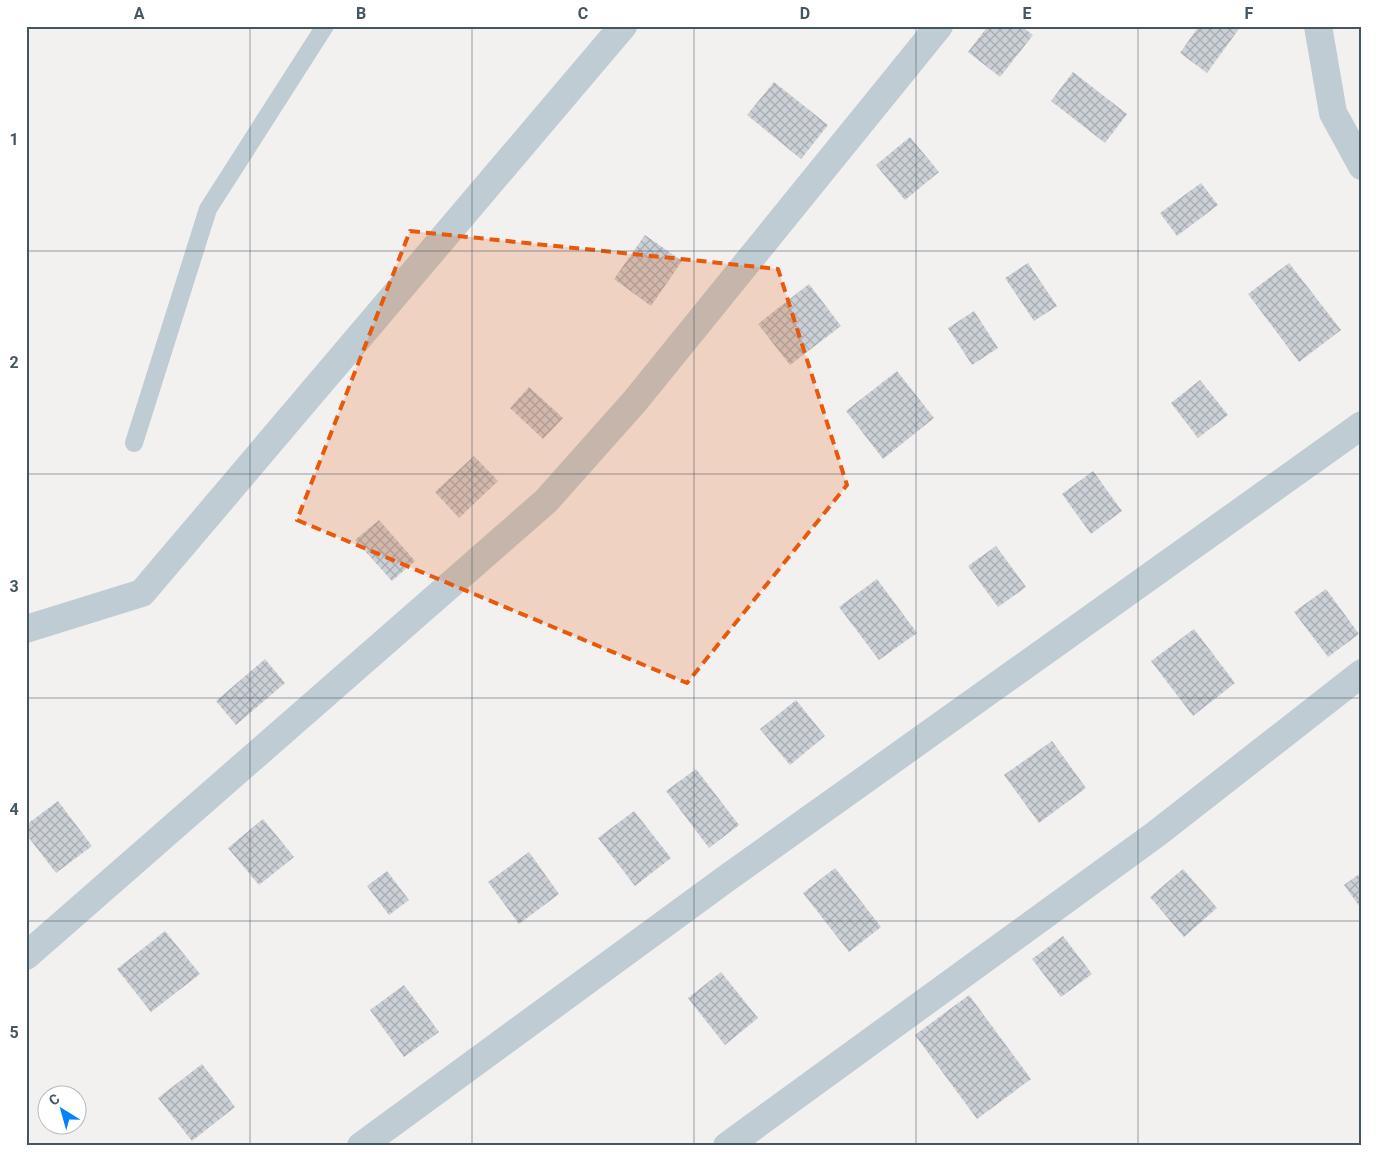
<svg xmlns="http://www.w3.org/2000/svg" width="1388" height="1172" font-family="Roboto,sans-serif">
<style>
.building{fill:url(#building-cross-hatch)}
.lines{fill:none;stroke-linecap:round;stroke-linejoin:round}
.lane{stroke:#bfccd3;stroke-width:18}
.street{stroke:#bfccd3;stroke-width:28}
.marked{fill:#e8590c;fill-opacity:0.2;stroke:#e8590c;stroke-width:4;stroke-dasharray:10 6;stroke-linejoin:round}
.grid{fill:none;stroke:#455660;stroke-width:1;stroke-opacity:0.55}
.neatline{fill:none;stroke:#455660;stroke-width:2}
.grid-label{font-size:16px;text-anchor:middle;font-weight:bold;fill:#455660}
</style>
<defs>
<pattern id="building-cross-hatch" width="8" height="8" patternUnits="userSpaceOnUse" patternTransform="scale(1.25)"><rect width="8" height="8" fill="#cbd0d6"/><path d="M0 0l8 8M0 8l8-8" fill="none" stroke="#a7acb1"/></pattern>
</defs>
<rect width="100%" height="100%" fill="#f3f0f0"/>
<g class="building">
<path d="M988 26H1021L1033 35 1000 77 968 52Z"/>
<path d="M1199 26H1241L1207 73 1180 53Z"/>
<path d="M1073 72 1127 114 1105 143 1051 101Z"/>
<path d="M774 82 828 125 801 159 747 115Z"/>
<path d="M910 137 939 172 905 200 876 165Z"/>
<path d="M1201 183 1218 205 1177 236 1160 213Z"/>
<path d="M645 235 682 261 651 306 614 279Z"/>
<path d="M1028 263 1057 306 1034 321 1005 278Z"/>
<path d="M1289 263 1341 330 1299 362 1248 294Z"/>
<path d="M809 284 841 326 790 365 758 324Z"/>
<path d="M974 311 998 348 972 365 948 328Z"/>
<path d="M897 371 934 418 883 459 846 411Z"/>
<path d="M1200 380 1228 415 1198 438 1171 403Z"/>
<path d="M529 387 563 418 543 439 510 408Z"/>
<path d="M474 456 498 481 459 518 435 492Z"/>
<path d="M1093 471 1122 511 1091 534 1062 494Z"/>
<path d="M379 520 415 561 392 581 355 540Z"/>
<path d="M996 546 1026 587 998 607 968 566Z"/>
<path d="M877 579 917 633 879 660 839 607Z"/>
<path d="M1326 589 1359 634 1328 657 1294 612Z"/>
<path d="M1194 629 1235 683 1193 716 1151 661Z"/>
<path d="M265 659 285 683 236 725 216 701Z"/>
<path d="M796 700 825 736 790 765 760 729Z"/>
<path d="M1052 741 1086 788 1039 823 1004 775Z"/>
<path d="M696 769 739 825 709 848 666 791Z"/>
<path d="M58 801 92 846 56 873 26 834V825Z"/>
<path d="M634 811 671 858 635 886 598 838Z"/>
<path d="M263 819 294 857 259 885 228 848Z"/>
<path d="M529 852 559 894 519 924 488 882Z"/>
<path d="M835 868 881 927 849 952 803 893Z"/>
<path d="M1183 869 1217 908 1184 937 1150 897Z"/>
<path d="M387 871 409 900 389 915 367 886Z"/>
<path d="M1362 872V910L1344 885Z"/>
<path d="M165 931 200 974 151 1012 117 969Z"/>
<path d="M1063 936 1092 974 1061 997 1032 959Z"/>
<path d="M721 972 758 1018 725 1045 688 998Z"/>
<path d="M404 985 439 1032 404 1057 370 1010Z"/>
<path d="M969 995 1031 1079 977 1119 915 1035Z"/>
<path d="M202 1064 235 1107 192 1141 158 1098Z"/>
</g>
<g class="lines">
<path class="lane" d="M134 443 208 209 325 26"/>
<g class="street">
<path d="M1318 26 1333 113 1362 166"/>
<path d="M26 629 142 593 623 26"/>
<path d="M26 956 546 501 635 401 939 26"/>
<path d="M361 1146 727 878 1362 425"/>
<path d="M727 1146 1156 834 1362 673"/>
</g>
</g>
<path class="marked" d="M410 231 778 269 847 485 687 683 297 520Z"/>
<path class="grid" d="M250 26V1146M472 26V1146M694 26V1146M916 26V1146M1138 26V1146M26 251H1362M26 474H1362M26 698H1362M26 921H1362"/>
<rect width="1388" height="1172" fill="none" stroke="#ffffff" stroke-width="55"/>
<g transform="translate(62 1110) rotate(323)"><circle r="24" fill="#ffffff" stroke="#b5bbbf"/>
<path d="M0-4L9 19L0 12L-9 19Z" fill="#0382f9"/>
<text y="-8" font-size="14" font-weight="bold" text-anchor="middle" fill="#455660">С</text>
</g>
<rect x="28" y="28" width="1332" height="1116" class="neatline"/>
<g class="grid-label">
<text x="139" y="19">A</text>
<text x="361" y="19">B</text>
<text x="583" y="19">C</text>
<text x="805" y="19">D</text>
<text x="1027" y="19">E</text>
<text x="1249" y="19">F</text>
<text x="14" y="145">1</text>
<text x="14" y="368">2</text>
<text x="14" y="592">3</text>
<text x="14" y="815">4</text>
<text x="14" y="1038">5</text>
</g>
</svg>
